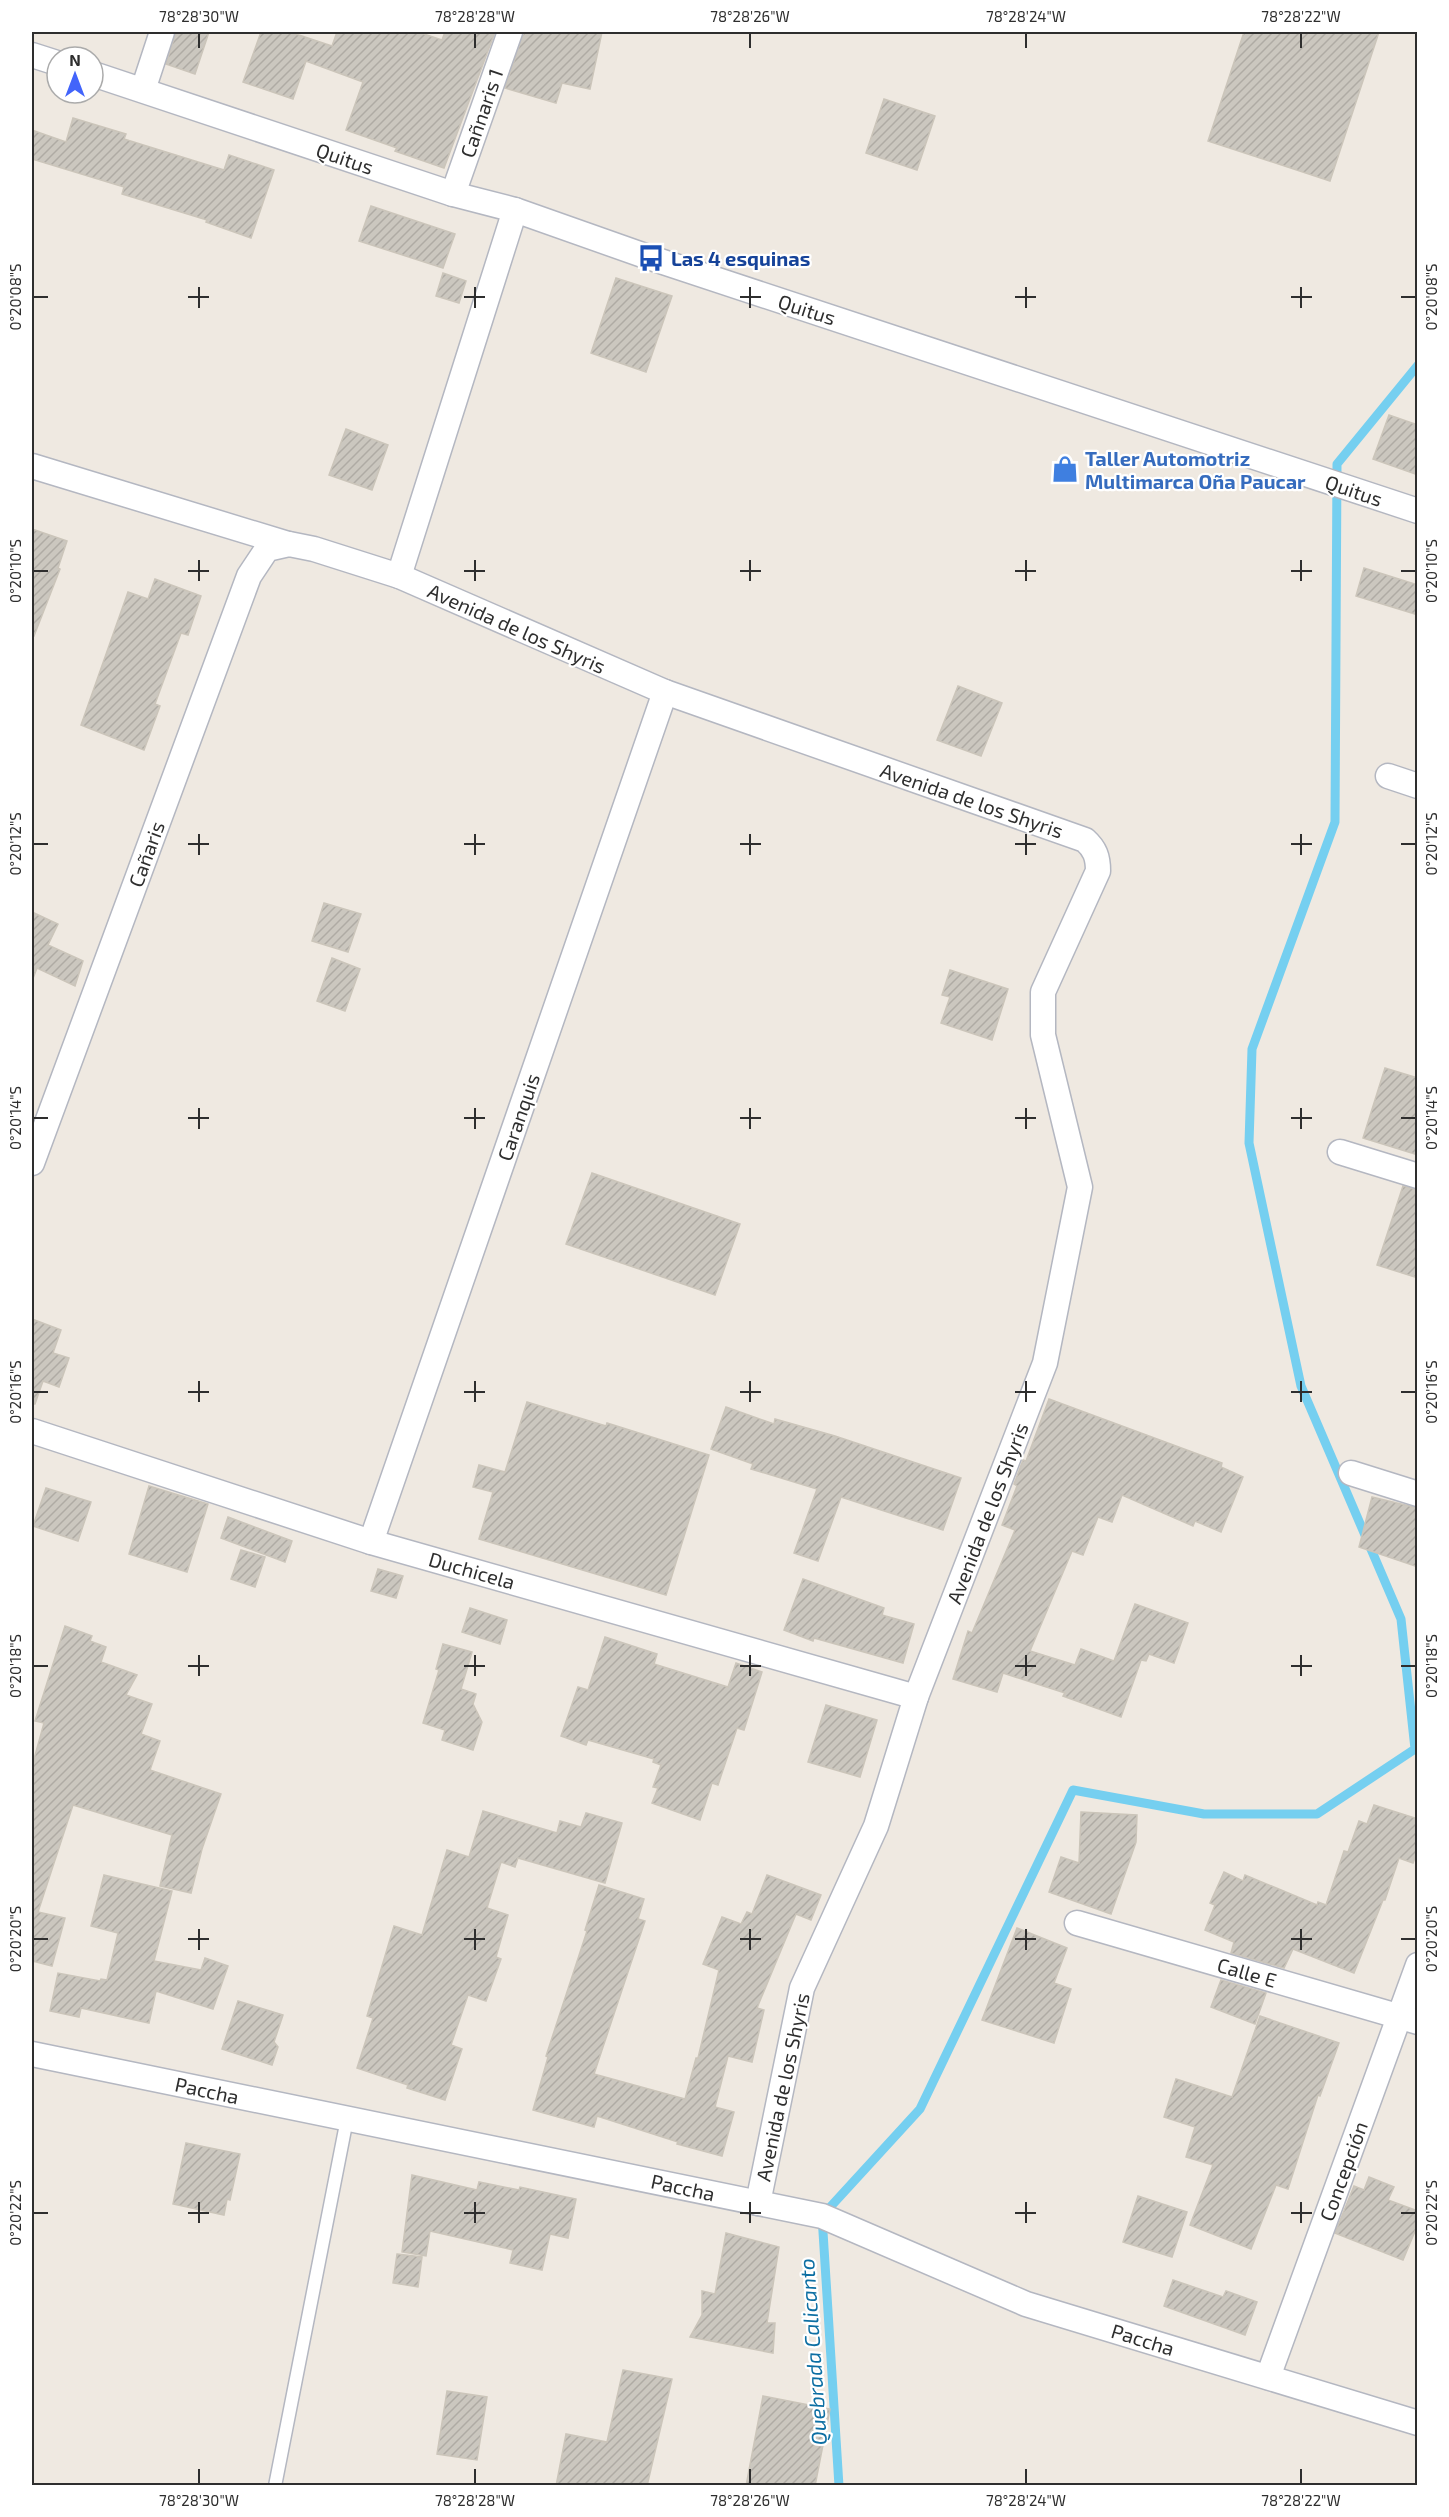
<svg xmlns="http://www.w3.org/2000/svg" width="1449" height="2517" font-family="'Exo 2',sans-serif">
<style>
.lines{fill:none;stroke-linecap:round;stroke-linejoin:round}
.stream{stroke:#75cff0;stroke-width:9}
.building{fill:url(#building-hatch);stroke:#cbc5ba;stroke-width:1.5}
.service-casing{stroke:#b4b7c1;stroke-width:15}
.minor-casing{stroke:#b4b7c1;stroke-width:27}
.service{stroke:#fff;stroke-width:12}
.minor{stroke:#fff;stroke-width:24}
.ticks{fill:none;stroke:#2e2e2e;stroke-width:2}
.labels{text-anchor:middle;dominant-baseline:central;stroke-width:4.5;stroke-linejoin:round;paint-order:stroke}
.street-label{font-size:20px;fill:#2e2e2e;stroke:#fff}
.transit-label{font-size:20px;font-weight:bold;fill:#164399;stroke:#fff;text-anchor:start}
.shop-label{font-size:20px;font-weight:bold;fill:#366cbe;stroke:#fff;text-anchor:start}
.water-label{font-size:21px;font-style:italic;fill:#0d6fa3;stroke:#fff}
.neatline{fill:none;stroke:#2e2e2e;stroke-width:2}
.ticks-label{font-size:15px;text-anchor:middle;fill:#2e2e2e}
</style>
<defs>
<pattern id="building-hatch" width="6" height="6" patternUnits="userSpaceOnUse" patternTransform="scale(1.5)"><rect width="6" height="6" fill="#cbc7bf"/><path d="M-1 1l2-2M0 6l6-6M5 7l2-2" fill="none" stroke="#afaba4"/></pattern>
</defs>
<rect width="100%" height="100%" fill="#efe9e1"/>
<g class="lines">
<path class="stream" d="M839 2486 822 2216 920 2109 1073 1790 1204 1814H1317L1415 1749 1401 1619 1301 1386 1249 1143 1252 1049 1335 822 1337 464 1418 365"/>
</g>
<g class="building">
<path d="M176 32H209L195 74 166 64Z"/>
<path d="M261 32H290L332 46 337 32H418L442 40 445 32H495L444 168 395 151 397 148 346 130 363 82 306 61 293 99 243 82Z"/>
<path d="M524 32H602L590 89 562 83 556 103 505 88Z"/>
<path d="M1244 32H1379L1330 181 1208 141Z"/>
<path d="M884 99 935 116 917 170 866 153Z"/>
<path d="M73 118 126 134 124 139 224 170 229 155 274 170 251 238 206 222 207 220 122 194 124 187 32 159V130L66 142Z"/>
<path d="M371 206 455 234 443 268 359 241Z"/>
<path d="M443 273 466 281 459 303 436 296Z"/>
<path d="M616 278 672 296 646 372 591 353Z"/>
<path d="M1389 415 1418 425V475L1373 459Z"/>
<path d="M346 429 388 445 372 490 329 475Z"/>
<path d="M32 529 67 541 58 568 60 569 34 636 32 635Z"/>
<path d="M1364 568 1418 585V615L1356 596Z"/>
<path d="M155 579 201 596 188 635 181 633 155 704 160 706 144 750 81 725 128 592 148 599Z"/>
<path d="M958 686 1002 703 981 756 937 740Z"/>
<path d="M324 903 361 914 348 952 312 941Z"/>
<path d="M32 912 58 924 48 945 83 961 75 986 37 968 32 981Z"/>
<path d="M332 958 360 969 345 1011 317 1001Z"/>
<path d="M950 970 1008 989 992 1040 941 1023 950 997 942 995Z"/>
<path d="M1385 1068 1418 1078V1155L1363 1138Z"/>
<path d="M592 1173 740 1224 715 1295 566 1244Z"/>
<path d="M1403 1186 1418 1190V1278L1377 1265Z"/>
<path d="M32 1319 61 1330 53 1353 69 1358 59 1387 43 1381 35 1404H32Z"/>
<path d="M1049 1399 1222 1463 1221 1467 1243 1477 1221 1532 1195 1521 1193 1526 1122 1495 1112 1522 1098 1517 1083 1555 1072 1551 1030 1651 1075 1665 1081 1649 1114 1661 1135 1604 1188 1623 1174 1663 1149 1654 1146 1661 1141 1660 1121 1717 1063 1696 1065 1693 1003 1673 997 1692 953 1679 968 1631 972 1633 1015 1530 1002 1525 1017 1486 1014 1484 1023 1460 1026 1461Z"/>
<path d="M527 1402 606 1426 607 1423 709 1455 666 1595 479 1539 493 1492 473 1487 479 1465 505 1472Z"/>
<path d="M726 1407 774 1424 775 1419 835 1436 961 1478 943 1530 841 1497 818 1561 794 1553 817 1489 751 1469 753 1464 711 1449Z"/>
<path d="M149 1486 208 1504 187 1572 129 1554Z"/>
<path d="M46 1488 91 1502 78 1541 33 1526Z"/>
<path d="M1372 1497 1418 1508V1567L1359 1547Z"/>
<path d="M228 1517 292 1541 285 1562 221 1538Z"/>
<path d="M241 1550 265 1557 255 1587 231 1579Z"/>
<path d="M378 1569 403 1576 396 1598 371 1591Z"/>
<path d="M803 1579 884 1608 882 1615 914 1624 903 1663 814 1638 813 1641 784 1630Z"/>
<path d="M470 1608 507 1620 500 1644 462 1632Z"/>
<path d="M65 1626 92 1636 90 1641 106 1647 101 1662 137 1675 126 1695 152 1704 141 1734 160 1741 150 1770 221 1794 202 1849 191 1893 160 1886 172 1835 73 1805 38 1912 65 1918 52 1966 32 1961V1766L44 1723 35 1721Z"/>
<path d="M605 1637 657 1654 654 1664 728 1687 736 1663 762 1672 744 1730 737 1728 718 1785 712 1783 700 1820 652 1803 658 1788 653 1787 661 1765 653 1762 654 1759 588 1740 586 1745 561 1736 578 1687 588 1690Z"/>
<path d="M443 1644 472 1652 461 1689 476 1694 473 1704 482 1722 473 1750 442 1740 445 1730 423 1723 439 1670 436 1669Z"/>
<path d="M826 1705 877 1720 860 1777 808 1762Z"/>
<path d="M1374 1805 1418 1819V1850L1413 1863 1399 1858 1385 1900H1383L1354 1973 1293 1949 1284 1968 1231 1953 1234 1942 1205 1930 1215 1905 1210 1903 1224 1872 1243 1881 1245 1875 1317 1905 1318 1902 1326 1905 1344 1851 1348 1852 1359 1821 1367 1824Z"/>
<path d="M483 1811 557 1833 560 1821 581 1827 586 1813 622 1823 605 1883 518 1858 515 1867 501 1862 487 1908 508 1915 496 1957 501 1959 486 2001 468 1995 451 2045 462 2049 445 2100 407 2088 408 2085 357 2068 373 2018 367 2016 394 1926 422 1935 447 1850 469 1857Z"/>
<path d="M1081 1812 1137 1815 1136 1842 1111 1914 1049 1892 1061 1857 1079 1863Z"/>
<path d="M104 1875 172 1891 154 1961 201 1970 205 1958 228 1966 213 2009 156 1991 149 2023 81 2008 79 2017 50 2011 58 1973 100 1981 101 1979 107 1980 118 1933 91 1926Z"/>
<path d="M767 1875 821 1895 811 1920 796 1914 757 2008 764 2010 752 2062 728 2056 715 2107 734 2112 722 2156 677 2144 678 2142 597 2116 594 2127 533 2110 548 2057 546 2056 587 1931 585 1930 599 1885 644 1899 638 1919 645 1921 594 2074 685 2099 696 2058H698L719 1970 703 1964 722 1917 741 1924 747 1912 752 1914Z"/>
<path d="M1017 1928 1067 1948 1054 1983 1071 1989 1054 2043 982 2020Z"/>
<path d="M1221 1980 1266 1993 1255 2024 1211 2007Z"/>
<path d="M238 2001 283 2015 274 2042 278 2047 272 2065 222 2049Z"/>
<path d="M1260 2016 1339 2043 1320 2096 1318 2095 1288 2189 1276 2185 1251 2249 1190 2225 1213 2165 1186 2157 1195 2127 1164 2117 1176 2079 1232 2097Z"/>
<path d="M186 2143 240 2154 230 2200 227 2199 224 2215 173 2204Z"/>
<path d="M412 2175 477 2190 479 2182 519 2190 520 2187 576 2199 568 2238 550 2234 542 2270 510 2263 513 2250 430 2231 426 2256 402 2252Z"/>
<path d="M1369 2177 1394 2187 1388 2200 1418 2211V2224L1403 2260 1335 2233 1354 2186 1364 2190Z"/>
<path d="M1138 2196 1187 2212 1172 2257 1123 2242Z"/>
<path d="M726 2233 779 2247 767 2323H775L773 2353 690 2337 702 2315V2291L715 2294Z"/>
<path d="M397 2254 422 2257 418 2287 393 2283Z"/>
<path d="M1173 2280 1223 2297 1226 2291 1257 2302 1245 2335 1164 2306Z"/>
<path d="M623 2370 672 2379 647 2486H556L566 2434 607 2442Z"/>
<path d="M447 2391 487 2397 477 2460 437 2454Z"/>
<path d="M763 2396 830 2409 815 2486H746Z"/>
</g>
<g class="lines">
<defs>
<path id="service" d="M275 2486 347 2119"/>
<g id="minor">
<path d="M32 55 57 63"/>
<path d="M93 74 453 194 515 210 651 258 1418 511"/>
<path d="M143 90 162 32"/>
<path d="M453 194 510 32"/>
<path d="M32 466 288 544"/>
<path d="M399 576 515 210"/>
<path d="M1388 776 1418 786"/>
<path d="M1340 1152 1418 1176"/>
<path d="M32 1163 249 576 267 549 289 544 314 549 399 576 665 692 1085 840C1095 849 1098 857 1098 871L1043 992V1035L1080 1187 1045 1363 916 1697 876 1826 802 1988 758 2203"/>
<path d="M32 1431 371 1542 916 1697"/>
<path d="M1351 1473 1418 1494"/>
<path d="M371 1542 665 692"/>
<path d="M1077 1923 1418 2022"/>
<path d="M32 2054 822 2216 1026 2304 1418 2423"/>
<path d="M1268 2377 1418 1965"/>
</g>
</defs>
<use href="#service" class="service-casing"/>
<use href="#minor" class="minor-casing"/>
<use href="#service" class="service"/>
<use href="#minor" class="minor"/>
</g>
<path class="ticks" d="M199 33V48M475 33V48M750 33V48M1026 33V48M1301 33V48M199 287V308M475 287V308M750 287V308M1026 287V308M1301 287V308M33 297H48M188 297H209M464 297H485M740 297H761M1015 297H1036M1291 297H1312M1401 297H1416M199 560V581M475 560V581M750 560V581M1026 560V581M1301 560V581M33 571H48M188 571H209M464 571H485M740 571H761M1015 571H1036M1291 571H1312M1401 571H1416M199 834V855M475 834V855M750 834V855M1026 834V855M1301 834V855M33 844H48M188 844H209M464 844H485M740 844H761M1015 844H1036M1291 844H1312M1401 844H1416M199 1108V1129M475 1108V1129M750 1108V1129M1026 1108V1129M1301 1108V1129M33 1118H48M188 1118H209M464 1118H485M740 1118H761M1015 1118H1036M1291 1118H1312M1401 1118H1416M199 1381V1402M475 1381V1402M750 1381V1402M1026 1381V1402M1301 1381V1402M33 1392H48M188 1392H209M464 1392H485M740 1392H761M1015 1392H1036M1291 1392H1312M1401 1392H1416M199 1655V1676M475 1655V1676M750 1655V1676M1026 1655V1676M1301 1655V1676M33 1666H48M188 1666H209M464 1666H485M740 1666H761M1015 1666H1036M1291 1666H1312M1401 1666H1416M199 1929V1950M475 1929V1950M750 1929V1950M1026 1929V1950M1301 1929V1950M33 1939H48M188 1939H209M464 1939H485M740 1939H761M1015 1939H1036M1291 1939H1312M1401 1939H1416M199 2202V2223M475 2202V2223M750 2202V2223M1026 2202V2223M1301 2202V2223M33 2213H48M188 2213H209M464 2213H485M740 2213H761M1015 2213H1036M1291 2213H1312M1401 2213H1416M199 2469V2484M475 2469V2484M750 2469V2484M1026 2469V2484M1301 2469V2484"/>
<defs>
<symbol id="bus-bare" viewBox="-9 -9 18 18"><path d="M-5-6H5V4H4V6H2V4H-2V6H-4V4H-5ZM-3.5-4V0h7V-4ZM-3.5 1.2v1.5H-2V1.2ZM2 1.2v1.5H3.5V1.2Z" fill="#1a4fb4" stroke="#fff" stroke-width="2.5" paint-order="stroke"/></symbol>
<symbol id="shop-bare" viewBox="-9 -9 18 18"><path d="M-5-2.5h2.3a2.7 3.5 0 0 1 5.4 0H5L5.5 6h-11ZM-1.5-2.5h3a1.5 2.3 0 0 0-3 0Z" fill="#3f7fe0" stroke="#fff" stroke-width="2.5" paint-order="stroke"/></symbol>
</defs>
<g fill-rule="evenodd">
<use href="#bus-bare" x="632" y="239" width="38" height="38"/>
<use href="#shop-bare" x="1046" y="450" width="38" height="38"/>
</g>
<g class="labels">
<g class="street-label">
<text transform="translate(481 113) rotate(-71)">Cañnaris 1</text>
<text transform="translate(345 158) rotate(19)">Quitus</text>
<text transform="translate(807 309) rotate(18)">Quitus</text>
<text transform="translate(1354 490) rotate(19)">Quitus</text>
<text transform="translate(517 628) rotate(24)">Avenida de los Shyris</text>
<text transform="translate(972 800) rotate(19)">Avenida de los Shyris</text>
<text transform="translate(146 854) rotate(-70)">Cañaris</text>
<text transform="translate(518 1117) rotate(-71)">Caranquis</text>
<text transform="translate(987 1513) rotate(-69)">Avenida de los Shyris</text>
<text transform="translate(472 1570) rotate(16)">Duchicela</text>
<text transform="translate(1247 1972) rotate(16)">Calle E</text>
<text transform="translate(782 2087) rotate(-78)">Avenida de los Shyris</text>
<text transform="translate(207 2090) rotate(12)">Paccha</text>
<text transform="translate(1343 2171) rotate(-70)">Concepción</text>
<text transform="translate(683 2187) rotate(12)">Paccha</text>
<text transform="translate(1143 2339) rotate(17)">Paccha</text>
</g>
<g class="transit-label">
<text x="671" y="258">Las 4 esquinas</text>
</g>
<g class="shop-label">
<text x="1085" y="458">Taller Automotriz<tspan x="1085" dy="23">Multimarca Oña Paucar</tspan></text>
</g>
<g class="water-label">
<text transform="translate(812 2352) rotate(-94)">Quebrada Calicanto</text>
</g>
</g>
<rect width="1449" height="2517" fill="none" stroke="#ffffff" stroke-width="66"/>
<g transform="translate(75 75)"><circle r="28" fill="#ffffff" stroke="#ababab" stroke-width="1.5"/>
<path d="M0-4.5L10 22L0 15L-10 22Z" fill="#4264fb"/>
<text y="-9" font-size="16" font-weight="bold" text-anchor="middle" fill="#2e2e2e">N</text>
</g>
<rect x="33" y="33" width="1383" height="2451" class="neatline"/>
<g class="ticks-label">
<text x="199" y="22">78°28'30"W</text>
<text x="475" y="22">78°28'28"W</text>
<text x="750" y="22">78°28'26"W</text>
<text x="1026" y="22">78°28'24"W</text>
<text x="1301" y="22">78°28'22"W</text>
<text transform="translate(16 297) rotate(-90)" y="5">0°20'08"S</text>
<text transform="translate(1432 297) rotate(-90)" y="5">0°20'08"S</text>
<text transform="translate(16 571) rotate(-90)" y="5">0°20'10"S</text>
<text transform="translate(1432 571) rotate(-90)" y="5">0°20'10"S</text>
<text transform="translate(16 844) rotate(-90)" y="5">0°20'12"S</text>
<text transform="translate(1432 844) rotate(-90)" y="5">0°20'12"S</text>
<text transform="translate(16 1118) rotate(-90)" y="5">0°20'14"S</text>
<text transform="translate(1432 1118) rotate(-90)" y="5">0°20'14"S</text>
<text transform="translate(16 1392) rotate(-90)" y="5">0°20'16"S</text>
<text transform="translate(1432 1392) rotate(-90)" y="5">0°20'16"S</text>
<text transform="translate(16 1666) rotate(-90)" y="5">0°20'18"S</text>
<text transform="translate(1432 1666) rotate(-90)" y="5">0°20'18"S</text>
<text transform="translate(16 1939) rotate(-90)" y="5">0°20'20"S</text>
<text transform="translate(1432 1939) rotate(-90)" y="5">0°20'20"S</text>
<text transform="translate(16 2213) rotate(-90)" y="5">0°20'22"S</text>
<text transform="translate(1432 2213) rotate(-90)" y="5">0°20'22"S</text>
<text x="199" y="2506">78°28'30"W</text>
<text x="475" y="2506">78°28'28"W</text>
<text x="750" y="2506">78°28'26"W</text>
<text x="1026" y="2506">78°28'24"W</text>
<text x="1301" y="2506">78°28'22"W</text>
</g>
</svg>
